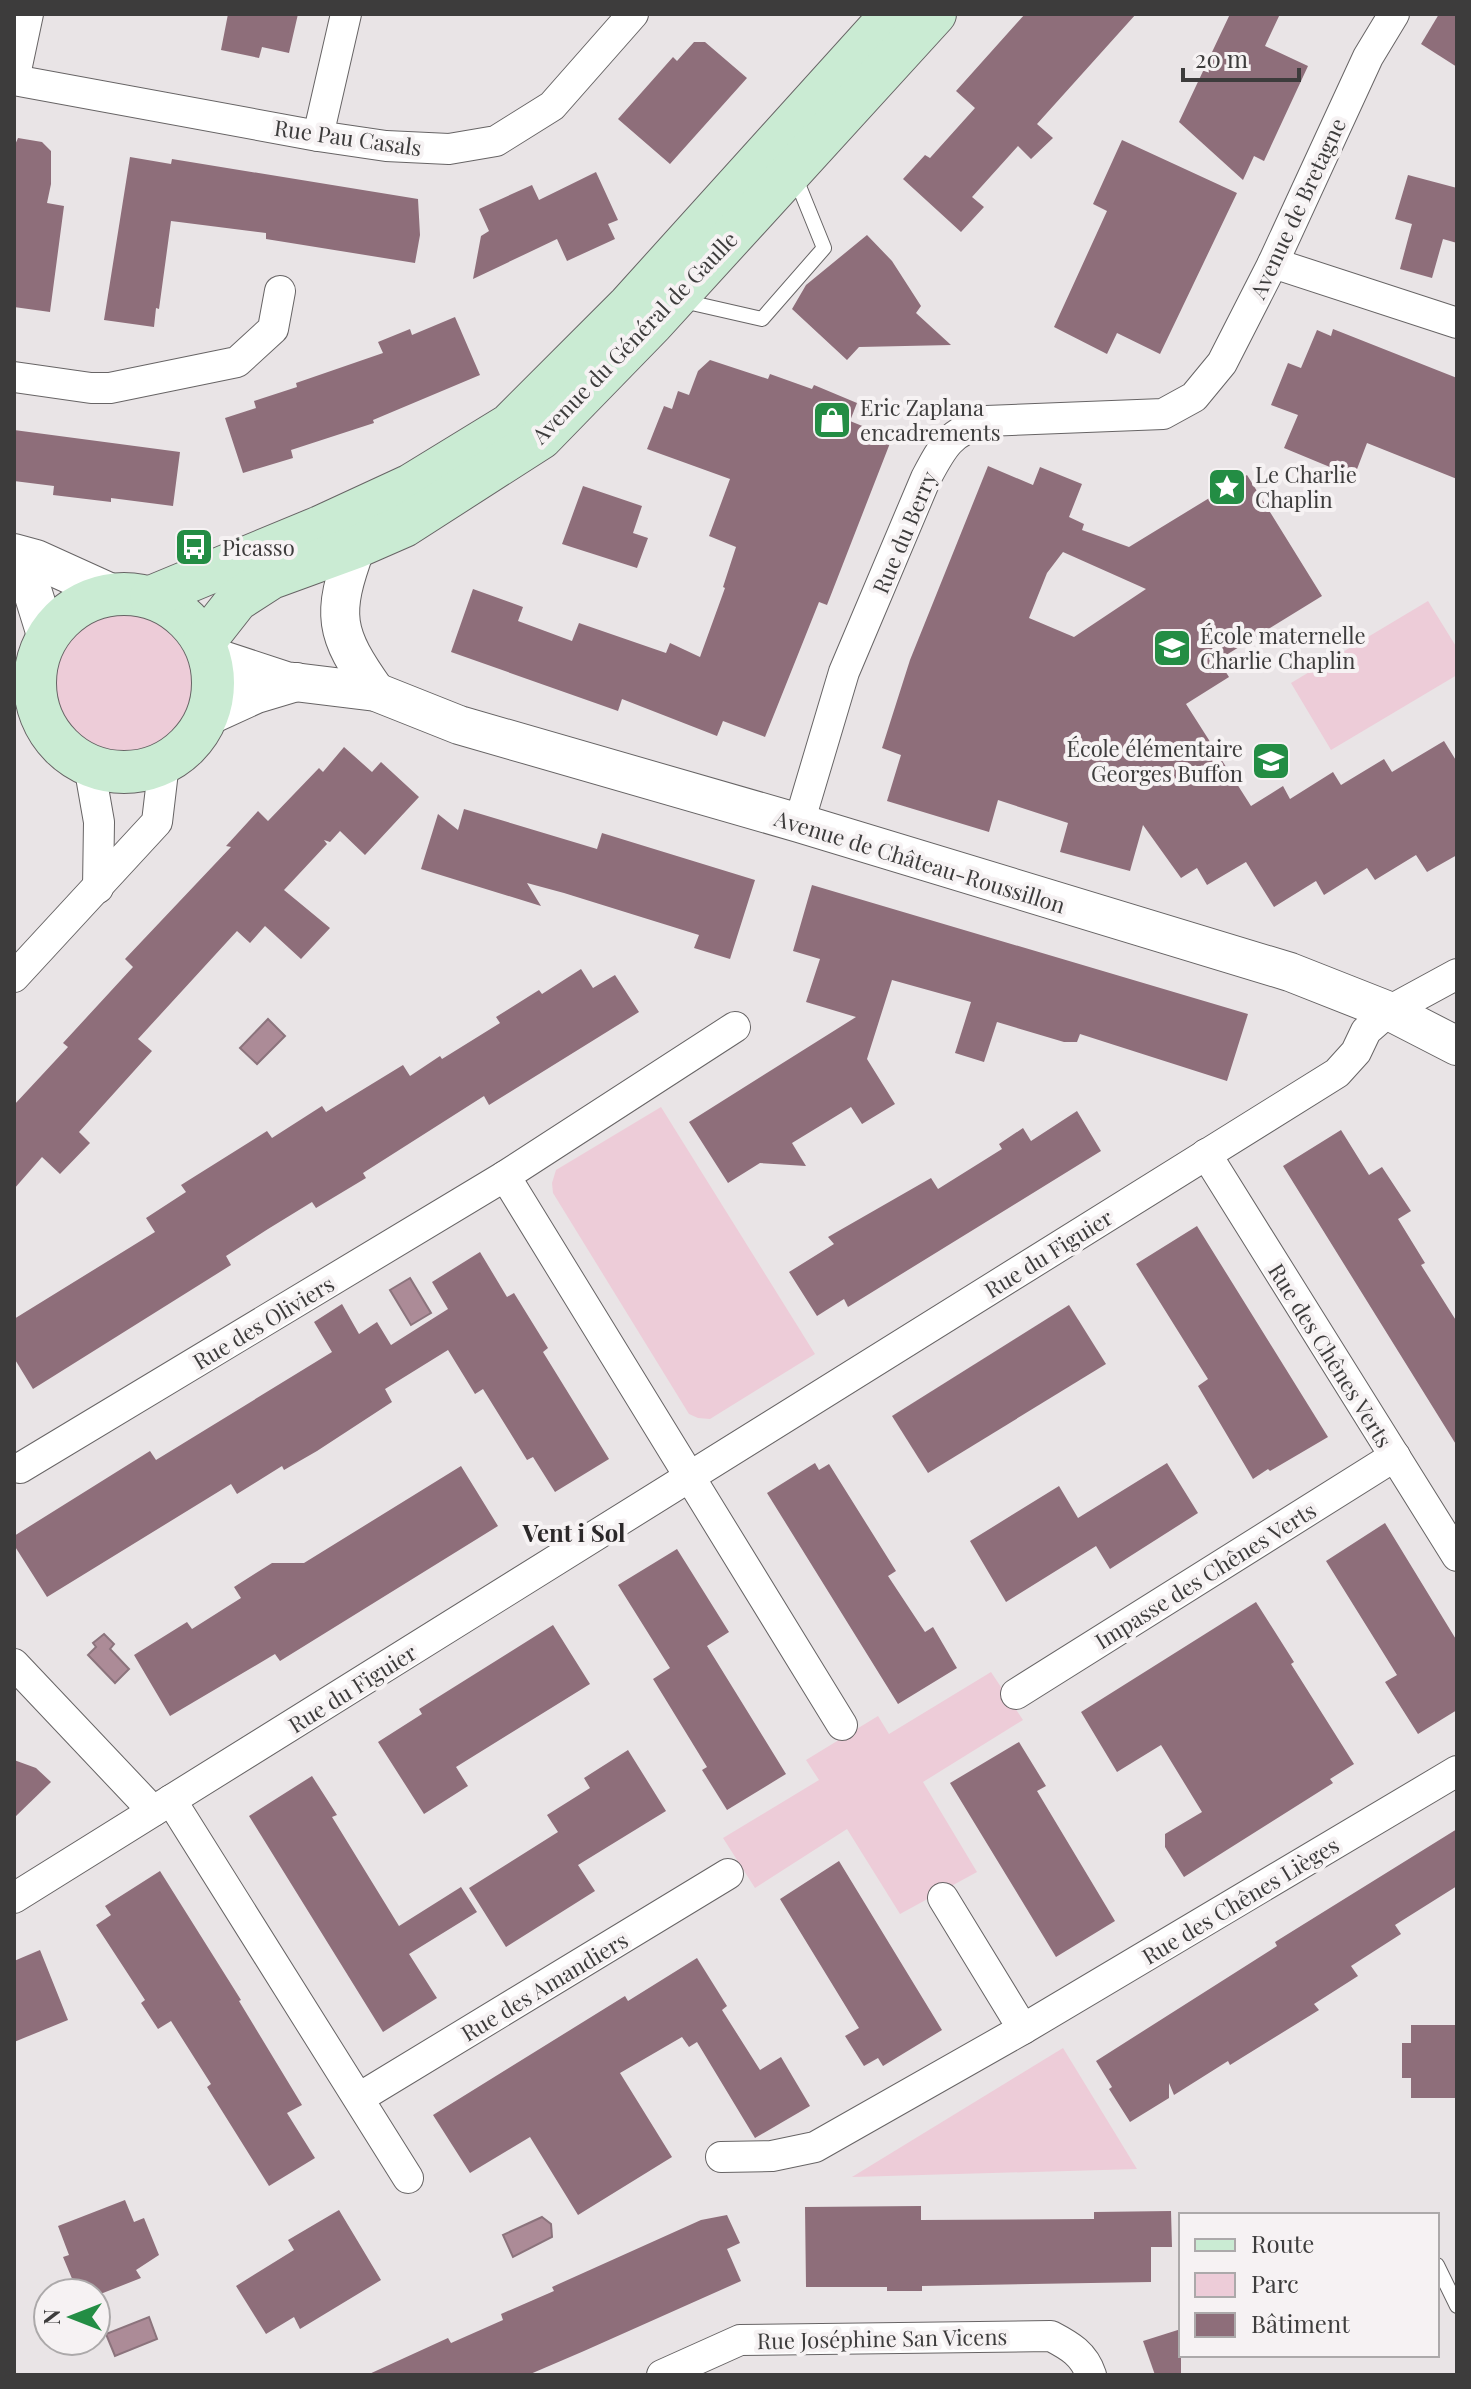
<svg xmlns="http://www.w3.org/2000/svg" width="1471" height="2389" font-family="'Playfair Display',serif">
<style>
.green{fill:#edccd8}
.water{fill:#ac8b97;stroke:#8b737c;stroke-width:2}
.building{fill:#8e6e7a;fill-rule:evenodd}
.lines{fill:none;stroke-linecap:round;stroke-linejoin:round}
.service-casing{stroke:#676465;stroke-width:16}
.minor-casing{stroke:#676465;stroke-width:32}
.tertiary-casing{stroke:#676465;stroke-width:40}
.secondary-casing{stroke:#676465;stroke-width:44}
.service{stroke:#fff;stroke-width:14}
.minor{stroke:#fff;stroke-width:30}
.tertiary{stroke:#fff;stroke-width:38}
.secondary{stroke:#caebd3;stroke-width:42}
.labels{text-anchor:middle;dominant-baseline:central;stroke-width:8;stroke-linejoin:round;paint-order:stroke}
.street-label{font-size:22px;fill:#3d3c3c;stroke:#f6f2f3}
.poi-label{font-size:22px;fill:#3d3c3c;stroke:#f6f2f3;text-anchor:start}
.neighbourhood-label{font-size:24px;font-weight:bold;fill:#2b2829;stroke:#f6f2f3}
</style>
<rect width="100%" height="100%" fill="#e9e4e6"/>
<g class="green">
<path d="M1428 601 1457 648V675L1331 750 1291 683Z"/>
<circle cx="121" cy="685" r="71"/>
<path d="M661 1107 815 1354 710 1419 698 1418 689 1414 553 1193 552 1183 556 1170Z"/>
<path d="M991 1672 1023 1720 923 1782 977 1872 900 1914 847 1829 755 1888 723 1838 819 1780 806 1760 878 1716 889 1734Z"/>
<path d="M1063 2048 1137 2169 852 2177Z"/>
</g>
<g class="water">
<path d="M268 1019 285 1036 257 1064 240 1048Z"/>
<path d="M410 1278 431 1313 411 1325 390 1290Z"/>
<path d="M104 1634 114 1644 110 1649 129 1669 115 1683 88 1655 96 1647 93 1643Z"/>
<path d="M542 2217 551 2224 552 2237 513 2257 503 2235Z"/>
<path d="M149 2317 157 2339 115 2356 106 2334Z"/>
</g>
<g class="building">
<path d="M228 14H298L289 53 262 47 259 58 221 50Z"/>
<path d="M1025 14H1136L1037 124 1053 138 1031 159 1018 146 972 197 984 207 961 232 903 179 925 155 930 158 975 108 956 91Z"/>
<path d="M1230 14H1280L1265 46 1308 66 1264 161 1254 156 1243 180 1179 122Z"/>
<path d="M1439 14H1457V67L1421 44Z"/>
<path d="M694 42H705L747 78 670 164 618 119 673 57 677 61Z"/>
<path d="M18 138 42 142 51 151V184L47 203 64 206 50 312 14 307V147Z"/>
<path d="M1122 140 1237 193 1160 354 1117 333 1107 354 1054 327 1107 211 1093 204Z"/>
<path d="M130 157 171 164 172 159 418 199 420 235 415 263 266 239V233L171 221 159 309 156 308 154 327 104 320Z"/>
<path d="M596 172 618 220 608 224 615 239 567 261 557 239 473 279 481 236 489 231 479 209 532 185 539 200Z"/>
<path d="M1408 175 1457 188V243L1443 239 1432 278 1400 269 1412 224 1395 219Z"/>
<path d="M867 235 892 261 921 306 916 313 951 345 859 347 847 360 792 309 806 285Z"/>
<path d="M455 317 480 375 373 420 374 423 291 450 293 458 243 473 225 418 256 408 254 401 297 387 296 383 383 353 378 342 410 329 412 335Z"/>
<path d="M1333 329 1457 378V479L1367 443 1354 477 1284 448 1298 415 1271 405 1288 363 1301 368 1317 330 1331 336Z"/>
<path d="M710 360 768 379 770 374 812 389 814 385 857 403 850 421 892 438 827 605 819 602 765 737 723 721 717 736 622 699 618 711 451 652 473 589 523 607 518 621 572 641 579 623 666 653 670 643 700 657 725 588 723 587 736 547 709 536 730 479 647 449 664 406 672 409 678 391 689 395 698 371Z"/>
<path d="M14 430 180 452 173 506 111 498V502L53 495 54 486 14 481Z"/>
<path d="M988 466 1033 485 1040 467 1082 484 1069 517 1084 524 1082 530 1129 547 1247 475 1322 596 1218 660 1229 677 1186 704 1251 806 1283 786 1290 799 1333 772 1341 785 1384 759 1392 772 1444 741 1457 762V855L1427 872 1416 855 1375 880 1367 868 1324 895 1316 881 1274 907 1246 862 1207 885 1197 868 1181 878 1143 825 1130 871 1060 852 1068 823 998 800 989 832 887 801 901 755 882 748 910 660ZM1063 552 1146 589 1074 637 1029 618 1047 573Z"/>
<path d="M583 486 642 506 633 533 648 538 637 568 562 544Z"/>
<path d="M344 747 372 772 381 762 419 797 365 855 340 831 330 842 324 840 327 844 284 890 330 928 301 959 265 926 250 943 237 931 138 1039 152 1051 79 1132 90 1143 60 1174 42 1157 14 1189V1105L68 1047 63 1043 133 967 125 959 231 847 226 846 258 811 268 821 319 768 323 772Z"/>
<path d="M464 809 597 849 602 833 755 880 730 959 694 948 699 935 564 893 527 883 541 906 421 869 438 814 458 830Z"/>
<path d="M812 885 1248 1014 1227 1081 1080 1034 1077 1042H1064L997 1022 984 1062 955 1053 971 1002 892 980 867 1059 895 1104 862 1124 851 1107 792 1143 806 1166 760 1163 728 1183 689 1122 856 1017 806 1002 820 959 793 951Z"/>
<path d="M581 969 593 988 615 975 639 1012 489 1105 484 1096 363 1173 366 1178 316 1208 312 1202 268 1229 226 1256 231 1265 33 1389 14 1358V1319L155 1232 146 1218 186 1192 181 1185 267 1131 272 1138 322 1106 326 1112 403 1065 410 1076 440 1056 442 1059 500 1023 496 1017 539 990 542 994Z"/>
<path d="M1077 1111 1101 1151 848 1307 844 1299 817 1316 789 1272 834 1244 828 1237 931 1178 938 1189 1002 1149 999 1144 1023 1128 1031 1141Z"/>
<path d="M1341 1130 1369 1175 1382 1167 1411 1211 1398 1219 1425 1263 1421 1265 1457 1322V1446L1283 1166Z"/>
<path d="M1197 1226 1328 1437 1270 1471 1268 1469 1253 1479 1198 1386 1208 1379 1136 1264Z"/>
<path d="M480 1252 507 1297 514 1293 548 1348 543 1352 609 1459 555 1492 533 1457 527 1460 483 1389 475 1394 448 1350 385 1389 392 1402 317 1451 284 1470 282 1466 237 1494 231 1484 47 1597 14 1545V1536L150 1451 156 1460 332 1352 314 1322 342 1304 359 1334 377 1322 391 1345 448 1309 432 1282Z"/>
<path d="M1069 1305 1106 1364 928 1473 892 1416Z"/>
<path d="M815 1463 819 1470 829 1464 896 1571 888 1576 925 1632 933 1627 957 1668 898 1704 767 1493Z"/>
<path d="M1167 1463 1198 1513 1110 1569 1096 1546 1006 1602 970 1541 1059 1486 1078 1518Z"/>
<path d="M461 1466 498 1526 280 1661 275 1654 170 1716 134 1655 187 1622 192 1629 241 1598 234 1587 272 1563H304Z"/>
<path d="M1385 1523 1457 1641V1710L1418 1734 1385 1682 1397 1675 1326 1561Z"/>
<path d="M677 1549 729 1632 707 1646 786 1774 727 1810 702 1770 707 1767 653 1679 670 1668 618 1585Z"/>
<path d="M1256 1602 1294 1662 1291 1664 1354 1764 1330 1779 1333 1783 1184 1877 1165 1847V1834L1202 1812 1161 1745 1117 1772 1081 1712Z"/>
<path d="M553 1625 590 1684 456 1767 468 1786 424 1814 378 1742 422 1714 419 1709Z"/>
<path d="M1019 1742 1046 1786 1037 1791 1115 1921 1056 1957 950 1783Z"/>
<path d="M628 1750 666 1811 578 1865 595 1891 506 1947 469 1888 558 1832 547 1815 590 1788 584 1778Z"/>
<path d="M14 1760 36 1768 51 1782 14 1818Z"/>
<path d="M312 1776 337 1815 332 1817 399 1926 461 1887 477 1912 409 1954 437 1998 383 2032 249 1816Z"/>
<path d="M1457 1829V1886L1395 1925 1401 1934 1351 1966 1358 1976 1314 2004 1319 2010 1230 2065 1228 2061 1174 2095 1169 2083V2098L1130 2122 1109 2089 1112 2087 1096 2061 1277 1946 1275 1942Z"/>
<path d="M839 1861 942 2030 883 2066 878 2058 864 2066 845 2036 859 2028 780 1899Z"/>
<path d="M160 1871 241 2000 239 2001 302 2105 287 2113 315 2158 269 2186 207 2087 211 2084 171 2021 158 2029 141 2003 145 2000 96 1925 111 1915 105 1906Z"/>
<path d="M40 1950 68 2020 14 2042V1961Z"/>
<path d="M697 1958 727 2006 722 2010 760 2070 781 2057 810 2106 755 2138 697 2042 689 2047 682 2037 620 2073 672 2157 578 2215 530 2137 470 2173 433 2115 625 1996 628 2001Z"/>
<path d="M1411 2025H1457V2098H1411V2078H1402V2043H1411Z"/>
<path d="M125 2200 134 2222 144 2218 159 2255 136 2270 141 2278 103 2293H78L63 2257 69 2255 58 2226Z"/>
<path d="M921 2206V2220L1094 2219V2212L1171 2211 1172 2247H1151V2282L922 2286V2291H887V2287H806L805 2207Z"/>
<path d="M339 2210 381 2280 300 2329 294 2317 266 2334 236 2286 294 2250 288 2240Z"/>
<path d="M727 2215 740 2243 727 2249 741 2281 584 2351 528 2375H367L448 2338 451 2343 503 2320 501 2314 554 2291 552 2287 701 2220Z"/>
<path d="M1181 2329V2375H1155L1143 2341Z"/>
</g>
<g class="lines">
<defs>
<g id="service">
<path d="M683 301 762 319 824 248 794 174"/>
<path d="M1437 2265 1457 2306"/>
</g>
<g id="minor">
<path d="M14 80 318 136 386 146 449 149 496 141 552 106 633 14"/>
<path d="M14 80 28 14"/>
<path d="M318 136 346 14"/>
<path d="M1273 263 1457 323"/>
<path d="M14 377 91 388H110L237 362 273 329 280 291"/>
<path d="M89 765 99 822 98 888"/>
<path d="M799 823 844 672 926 478C943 446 950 432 986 421L1163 414 1194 397 1222 363 1273 263 1368 57 1394 14"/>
<path d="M14 977 157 822 164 763"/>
<path d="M1206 1154 1457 1556"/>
<path d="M505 1176 842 1725"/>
<path d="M20 1468 505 1176 735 1027"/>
<path d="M14 1664 153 1811"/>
<path d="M1016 1694 1395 1456"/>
<path d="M171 1800 408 2178"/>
<path d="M14 1898 1337 1073 1356 1052 1366 1031 1389 1011 1457 974"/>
<path d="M943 1898 1023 2029"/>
<path d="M359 2098 728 1874"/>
<path d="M721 2157 772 2156 815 2147 1023 2029 1457 1771"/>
<path d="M662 2375 740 2340 1051 2336C1070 2346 1084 2354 1091 2375"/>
</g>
<g id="tertiary">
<path d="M356 547C331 615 334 633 376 692"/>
<path d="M14 553 36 559 111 593"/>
<path d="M14 567 33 593 47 638"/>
<path d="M210 656 286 681 376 692 459 725 799 823 1290 972 1389 1011 1457 1046"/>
<path d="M208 716 256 694 296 682"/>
</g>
<g id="secondary">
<circle cx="124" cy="683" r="89"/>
<path d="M151 597 320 527 411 485 509 425 629 305 892 14"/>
<path d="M204 642 237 600 271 578 356 547 404 526 541 438 652 324 935 14"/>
</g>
</defs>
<use href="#service" class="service-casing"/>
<use href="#minor" class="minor-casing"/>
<use href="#tertiary" class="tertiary-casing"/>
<use href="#secondary" class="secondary-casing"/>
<use href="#service" class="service"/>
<use href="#minor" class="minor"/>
<use href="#tertiary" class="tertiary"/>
<use href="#secondary" class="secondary"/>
</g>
<defs>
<symbol id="shop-square" viewBox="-11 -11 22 22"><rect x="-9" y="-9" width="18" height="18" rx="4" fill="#238d44" stroke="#f6f2f3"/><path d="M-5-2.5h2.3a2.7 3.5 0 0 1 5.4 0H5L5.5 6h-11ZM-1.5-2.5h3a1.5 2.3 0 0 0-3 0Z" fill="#fff"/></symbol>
<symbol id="sight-square" viewBox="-11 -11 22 22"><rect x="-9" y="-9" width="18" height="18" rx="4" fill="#238d44" stroke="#f6f2f3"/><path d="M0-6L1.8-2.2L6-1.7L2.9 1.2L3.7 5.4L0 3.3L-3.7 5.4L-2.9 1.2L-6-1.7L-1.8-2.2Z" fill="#fff"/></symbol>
<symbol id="bus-square" viewBox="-11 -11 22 22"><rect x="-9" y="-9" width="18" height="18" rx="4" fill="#238d44" stroke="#f6f2f3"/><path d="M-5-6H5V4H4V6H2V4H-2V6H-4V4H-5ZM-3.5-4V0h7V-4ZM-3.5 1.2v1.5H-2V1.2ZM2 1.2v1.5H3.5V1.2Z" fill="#fff"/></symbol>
<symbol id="school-square" viewBox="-11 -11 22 22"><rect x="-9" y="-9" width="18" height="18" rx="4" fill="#238d44" stroke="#f6f2f3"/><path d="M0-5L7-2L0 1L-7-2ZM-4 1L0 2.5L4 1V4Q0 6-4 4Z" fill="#fff"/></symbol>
</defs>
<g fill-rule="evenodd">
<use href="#shop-square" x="810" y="398" width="44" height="44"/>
<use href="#sight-square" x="1205" y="465" width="44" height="44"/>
<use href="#bus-square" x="172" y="525" width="44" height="44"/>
<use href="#school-square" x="1150" y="626" width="44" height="44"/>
<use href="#school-square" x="1249" y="739" width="44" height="44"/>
</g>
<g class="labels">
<g class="street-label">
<text transform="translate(348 137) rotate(8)">Rue Pau Casals</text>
<text transform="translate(1297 208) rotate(-65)">Avenue de Bretagne</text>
<text transform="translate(634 337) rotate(-46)">Avenue du Général de Gaulle</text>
<text transform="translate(904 532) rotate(-67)">Rue du Berry</text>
<text transform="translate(920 861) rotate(17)">Avenue de Château-Roussillon</text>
<text transform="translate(1048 1253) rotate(-32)">Rue du Figuier</text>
<text transform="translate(263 1322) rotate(-31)">Rue des Oliviers</text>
<text transform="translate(1331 1355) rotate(58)">Rue des Chênes Verts</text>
<text transform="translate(1205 1575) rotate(-32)">Impasse des Chênes Verts</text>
<text transform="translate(352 1688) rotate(-32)">Rue du Figuier</text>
<text transform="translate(1240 1900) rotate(-31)">Rue des Chênes Lièges</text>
<text transform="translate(544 1986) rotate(-31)">Rue des Amandiers</text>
<text transform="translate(882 2338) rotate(-1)">Rue Joséphine San Vicens</text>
</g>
<g class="poi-label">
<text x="860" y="407">Eric Zaplana<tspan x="860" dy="25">encadrements</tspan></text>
<text x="1255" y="474">Le Charlie<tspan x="1255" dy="25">Chaplin</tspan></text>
<text x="222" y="547">Picasso</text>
<text x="1200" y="635">École maternelle<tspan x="1200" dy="25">Charlie Chaplin</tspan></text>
<text x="1243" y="748" text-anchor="end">École élémentaire<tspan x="1243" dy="25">Georges Buffon</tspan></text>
</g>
<g class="neighbourhood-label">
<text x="574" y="1532">Vent i Sol</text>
</g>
</g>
<rect width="1471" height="2389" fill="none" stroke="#3d3c3c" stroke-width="32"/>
<rect x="1179" y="2213" width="260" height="144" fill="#f6f2f3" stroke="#aca9aa" stroke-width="2"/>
<rect x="1195" y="2239" width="40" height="12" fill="#caebd3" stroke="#aca9aa" stroke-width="2"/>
<text x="1251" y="2253" font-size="24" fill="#3d3c3c">Route</text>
<rect x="1195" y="2273" width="40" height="24" fill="#edccd8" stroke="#aca9aa" stroke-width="2"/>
<text x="1251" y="2293" font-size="24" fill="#3d3c3c">Parc</text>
<rect x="1195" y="2313" width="40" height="24" fill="#8e6e7a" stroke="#aca9aa" stroke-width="2"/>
<text x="1251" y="2333" font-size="24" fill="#3d3c3c">Bâtiment</text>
<g transform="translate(72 2317) rotate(270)"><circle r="38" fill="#f6f2f3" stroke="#aca9aa" stroke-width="2"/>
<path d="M0-6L14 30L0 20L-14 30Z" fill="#238d44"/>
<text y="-12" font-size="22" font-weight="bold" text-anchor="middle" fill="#3d3c3c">N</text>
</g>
<path d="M1183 68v12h116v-12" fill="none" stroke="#3d3c3c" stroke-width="4"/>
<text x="1195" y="68" font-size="24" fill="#3d3c3c" stroke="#f6f2f3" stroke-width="6" paint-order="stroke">20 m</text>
</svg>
